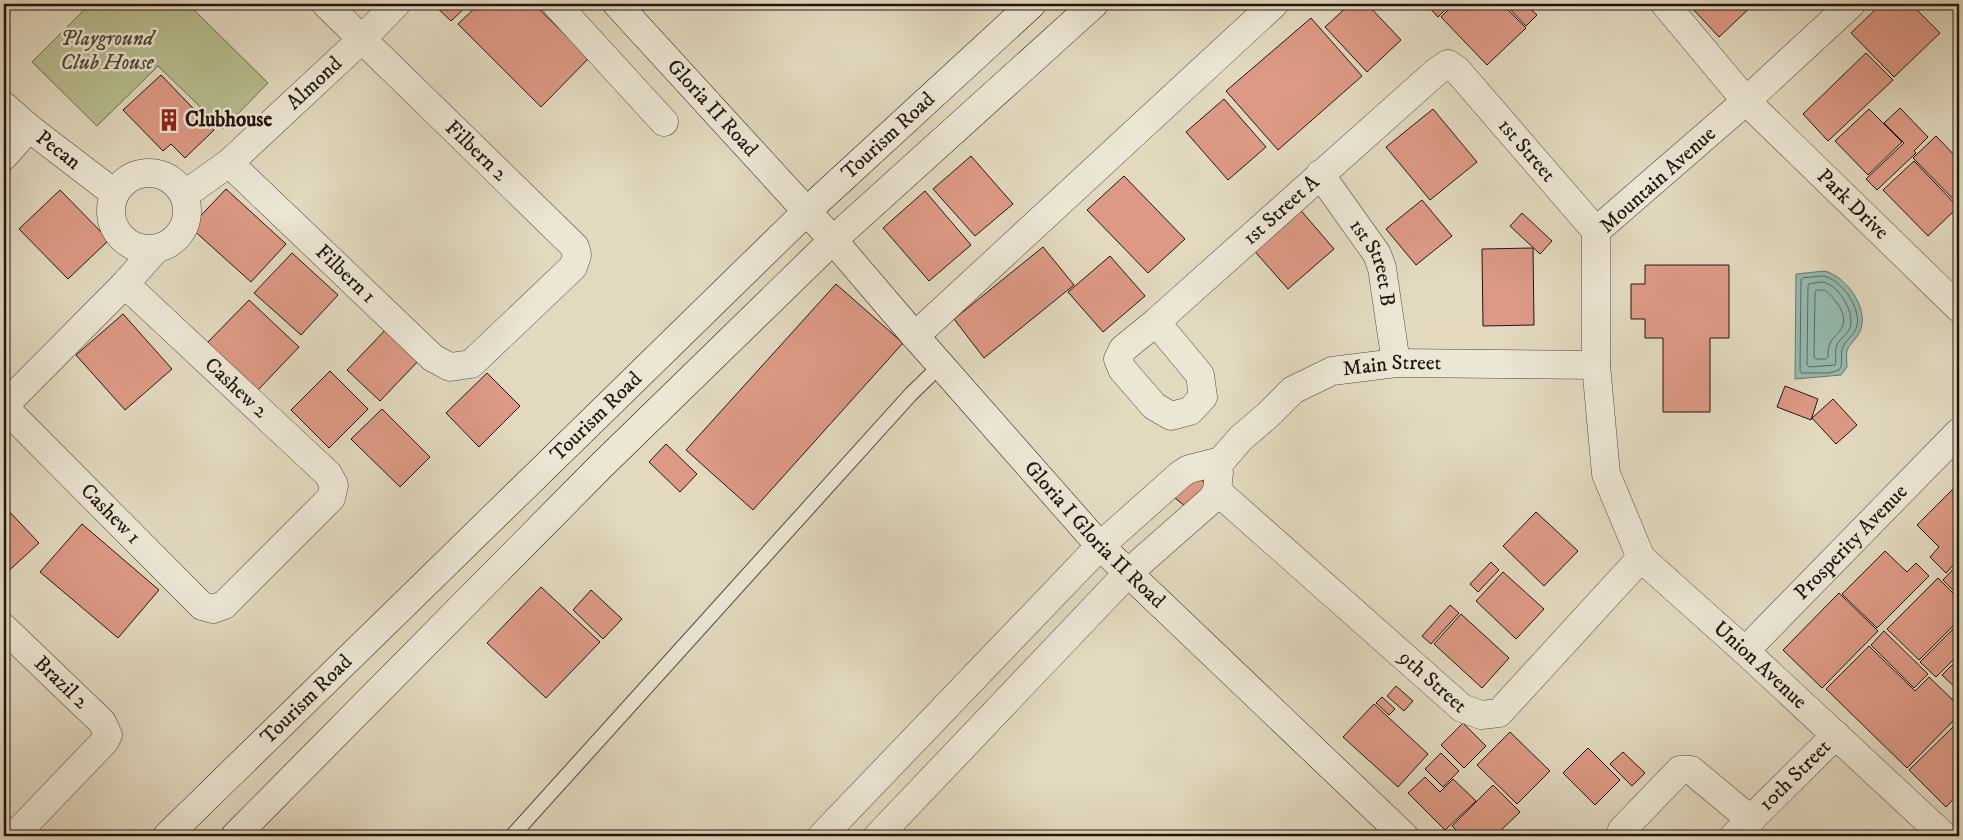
<svg xmlns="http://www.w3.org/2000/svg" width="1963" height="840" font-family="'IM FELL DW Pica',serif">
<style>
.green{fill:#b8be8f;stroke:#6d6a50}
.water{fill:#95baaf;stroke:#67786f}
.lines{fill:none;stroke-linecap:round;stroke-linejoin:round}
.shore{stroke:#5c6860;stroke-width:1}
.building{fill:#dd9985;stroke:#221610}
.lane-casing{stroke:#52473c;stroke-width:16}
.street-casing{stroke:#52473c;stroke-width:29}
.secondary-casing{stroke:#221610;stroke-width:29}
.lane{stroke:#ece6d5;stroke-width:14}
.street{stroke:#ece6d5;stroke-width:28}
.secondary{stroke:#ece6d5;stroke-width:28}
.labels{text-anchor:middle;dominant-baseline:central;stroke-width:5;stroke-linejoin:round;paint-order:stroke}
.park-label{font-size:21px;font-style:italic;fill:#4f4836;stroke:#ece6d5}
.street-label{font-size:21px;fill:#221610;stroke:#ece6d5}
.poi-label{font-size:21px;font-weight:bold;fill:#221610;stroke:#ece6d5;text-anchor:start}
</style>
<rect width="100%" height="100%" fill="#e2d9bf"/>
<filter id="stains"><feTurbulence type="fractalNoise" baseFrequency=".004" numOctaves="4"/><feColorMatrix values="0 0 0 0 .2 0 0 0 0 .09 0 0 0 0 .02 0 0 0 .5 -.17"/></filter>
<radialGradient id="worn" r=".72"><stop offset=".6" stop-color="#630" stop-opacity="0"/><stop offset="1" stop-color="#630" stop-opacity=".3"/></radialGradient>
<path class="green" d="M90 4H188L268 83 223 129 158 66 97 126 32 62Z"/>
<path class="water" d="M1824 271C1844 275 1865 303 1862 324 1861 337 1849 343 1847 351 1846 356 1847 362 1847 367L1841 375 1795 379 1796 274Z"/>
<g class="lines">
<g class="shore">
<path d="M1823 276C1841 279 1861 307 1857 326 1854 336 1845 340 1842 349 1840 357 1844 363 1839 370L1829 373H1802L1800 371 1801 280 1803 278Z"/>
<path d="M1823 282C1839 285 1857 314 1849 330 1846 336 1839 339 1837 345 1834 352 1837 358 1835 365L1809 367 1807 364 1808 286 1809 284Z"/>
<path d="M1817 290H1825C1833 297 1847 312 1843 325 1838 338 1827 337 1828 357L1826 359H1816L1814 357 1815 293Z"/>
</g>
</g>
<g class="building">
<path d="M433 4H469L451 21Z"/>
<path d="M479 4H534L589 58 541 107 458 24Z"/>
<path d="M1350 4H1367L1401 40 1367 72 1325 27Z"/>
<path d="M1426 4H1451L1438 17Z"/>
<path d="M1454 4H1502L1526 28 1487 65 1441 17Z"/>
<path d="M1505 4H1525L1537 15 1526 26Z"/>
<path d="M1695 4H1754L1719 37 1691 7Z"/>
<path d="M1881 4H1911L1940 33 1894 77 1851 33Z"/>
<path d="M1311 18 1362 76 1278 150 1226 91Z"/>
<path d="M1866 53 1893 80 1828 141 1803 114Z"/>
<path d="M161 75 214 130 185 158 171 144 163 151 123 110Z"/>
<path d="M1224 99 1266 147 1228 180 1186 132Z"/>
<path d="M1900 108 1928 137 1914 151 1916 153 1877 190 1866 179 1904 143 1884 123Z"/>
<path d="M1433 109 1477 162 1430 200 1386 147Z"/>
<path d="M1869 109 1902 142 1868 175 1835 141Z"/>
<path d="M1936 136 1959 160V205L1913 158Z"/>
<path d="M971 156 1013 204 975 236 933 189Z"/>
<path d="M1914 161 1958 207 1928 236 1883 190Z"/>
<path d="M1124 176 1185 239 1148 273 1087 210Z"/>
<path d="M226 189 286 244 251 282 190 227Z"/>
<path d="M60 190 109 240 68 279 19 229Z"/>
<path d="M925 191 971 245 929 281 883 228Z"/>
<path d="M1422 200 1452 236 1416 265 1386 229Z"/>
<path d="M1297 206 1334 249 1288 289 1250 246Z"/>
<path d="M1522 213 1552 241 1540 254 1510 226Z"/>
<path d="M1043 247 1074 285 984 358 954 319Z"/>
<path d="M1533 248 1534 325 1483 326 1482 249Z"/>
<path d="M292 253 338 295 301 335 254 293Z"/>
<path d="M1110 256 1145 296 1103 332 1068 292Z"/>
<path d="M1645 265H1729V338H1710V412H1663V338H1645V319H1631V284H1645Z"/>
<path d="M836 284 903 343 753 510 686 450Z"/>
<path d="M249 300 299 347 257 391 207 343Z"/>
<path d="M123 314 172 369 125 410 76 355Z"/>
<path d="M390 325 423 356 380 401 347 370Z"/>
<path d="M330 371 368 409 329 448 291 410Z"/>
<path d="M487 373 520 406 479 447 446 413Z"/>
<path d="M1785 386 1818 399 1811 420 1777 407Z"/>
<path d="M1833 399 1857 425 1836 444 1812 418Z"/>
<path d="M382 409 430 457 400 487 351 439Z"/>
<path d="M666 444 697 474 680 492 649 462Z"/>
<path d="M1196 475 1212 489 1191 511 1175 498Z"/>
<path d="M1955 487 1959 491V559L1946 573 1930 557 1939 547 1917 525Z"/>
<path d="M4 506 39 543 4 575Z"/>
<path d="M1536 512 1578 551 1544 586 1503 546Z"/>
<path d="M82 524 159 590 118 638 40 572Z"/>
<path d="M1885 551 1907 572 1916 563 1929 576 1877 628 1842 594Z"/>
<path d="M1491 562 1499 570 1478 592 1470 584Z"/>
<path d="M1959 563V596L1943 580Z"/>
<path d="M1503 572 1544 609 1516 639 1476 601Z"/>
<path d="M1938 578 1959 599V620L1919 660 1887 629Z"/>
<path d="M541 587 600 642 546 698 487 643Z"/>
<path d="M591 590 622 619 603 639 573 610Z"/>
<path d="M1839 593 1878 631 1822 688 1783 650Z"/>
<path d="M1450 605 1459 613 1431 644 1422 636Z"/>
<path d="M1461 614 1509 658 1482 688 1434 644Z"/>
<path d="M1959 623V654L1936 677 1920 662Z"/>
<path d="M1884 631 1928 674 1914 688 1871 645Z"/>
<path d="M1869 646 1915 691 1929 677 1959 706V715L1907 768 1826 689Z"/>
<path d="M1959 658V691L1942 675Z"/>
<path d="M1396 686 1413 701 1404 711 1387 696Z"/>
<path d="M1382 697 1395 709 1389 715 1376 703Z"/>
<path d="M1374 704 1428 754 1398 787 1343 737Z"/>
<path d="M1463 723 1486 746 1464 768 1441 745Z"/>
<path d="M1954 726 1959 731V793L1946 807 1909 770Z"/>
<path d="M1510 732 1550 771 1517 804 1477 765Z"/>
<path d="M1588 748 1620 780 1595 805 1563 773Z"/>
<path d="M1623 752 1645 773 1632 786 1610 764Z"/>
<path d="M1441 753 1459 771 1443 787 1425 769Z"/>
<path d="M1425 777 1440 792 1453 779 1476 801 1445 830 1408 793Z"/>
<path d="M1493 785 1520 812 1495 836H1462L1452 826Z"/>
</g>
<g class="lines">
<defs>
<path id="lane" d="M512 836 911 394 941 365"/>
<g id="street">
<path d="M556 4 664 122"/>
<path id="s1" d="M1665 4 1746 101 1959 308"/>
<path id="s2" d="M1851 4 1746 101 1596 231V365L1606 474 1641 558 1745 651 1944 836"/>
<path id="s3" d="M4 106 29 128 114 193"/>
<path d="M4 156 29 128"/>
<path id="s4" d="M229 163 433 358 450 367 471 364 573 267 577 255 575 247 326 4"/>
<circle cx="149" cy="211" r="38"/>
<path id="s5" d="M1320 174 1377 254 1382 268 1396 363"/>
<path id="s6" d="M184 195 229 163 362 39 396 4"/>
<path id="s7" d="M1156 322 1200 375 1203 397 1190 411 1171 416 1154 406 1122 369 1118 359 1123 349 1156 322 1436 72 1448 64 1457 70 1596 231"/>
<path d="M915 336 1274 4"/>
<path d="M4 406 125 284 156 249"/>
<path id="s8" d="M4 407 202 606 213 609 224 605 331 498 334 485 328 474 125 284"/>
<path id="s9" d="M1221 461 1241 438 1267 416 1293 390 1332 371 1396 363 1596 365"/>
<path id="s10" d="M1217 491 1462 708 1481 715 1499 713 1641 558"/>
<path id="s11" d="M4 628 102 722 108 735 104 742 14 836"/>
<path id="s12" d="M1745 651 1959 432"/>
<path d="M822 836 1100 546 1181 474 1189 469 1221 461"/>
<path d="M878 836 1128 573 1211 500 1217 491 1219 472"/>
<path d="M1620 836 1622 830 1680 770H1691L1751 820"/>
<path id="s13" d="M1734 836 1836 735"/>
</g>
<g id="secondary">
<path id="s14" d="M617 4 833 240 915 336 1100 546 1404 836"/>
<path id="s15" d="M167 836 807 211 1032 4"/>
<path d="M235 836 601 466 833 240 1094 4"/>
</g>
</defs>
<use href="#lane" class="lane-casing"/>
<use href="#street" class="street-casing"/>
<use href="#secondary" class="secondary-casing"/>
<use href="#lane" class="lane"/>
<use href="#street" class="street"/>
<use href="#secondary" class="secondary"/>
</g>
<defs>
<symbol id="building-bare" viewBox="-9 -9 18 18"><path d="M-4-6H4V6H1V3H-1V6H-4ZM-2.5-4.3h1.7v1.8h-1.7ZM.8-4.3h1.7v1.8H.8ZM-2.5-1h1.7V.8h-1.7ZM.8-1h1.7V.8H.8Z" fill="#8f2418" stroke="#ece6d5" stroke-width="2.5" paint-order="stroke"/></symbol>
</defs>
<g fill-rule="evenodd">
<use href="#building-bare" x="153" y="104" width="32" height="32"/>
</g>
<g class="labels">
<g class="park-label">
<text x="107" y="39">Playground<tspan x="107" dy="24">Club House</tspan></text>
</g>
<g class="street-label">
<text stroke="none"><textPath href="#s6" startOffset="172">Almond</textPath></text>
<text stroke="none"><textPath href="#s14" startOffset="141">Gloria II Road</textPath></text>
<text stroke="none"><textPath href="#s15" startOffset="1005">Tourism Road</textPath></text>
<text stroke="none"><textPath href="#s7" startOffset="770">1st Street</textPath></text>
<text stroke="none"><textPath href="#s3" startOffset="70">Pecan</textPath></text>
<text transform="translate(476 151) rotate(44)">Filbern 2</text>
<text transform="translate(1658 180) rotate(-42)">Mountain Avenue</text>
<text stroke="none"><textPath href="#s1" startOffset="275">Park Drive</textPath></text>
<text stroke="none"><textPath href="#s7" startOffset="431">1st Street A</textPath></text>
<text stroke="none"><textPath href="#s5" startOffset="105">1st Street B</textPath></text>
<text stroke="none"><textPath href="#s4" startOffset="161">Filbern 1</textPath></text>
<text stroke="none"><textPath href="#s9" startOffset="205">Main Street</textPath></text>
<text transform="translate(236 388) rotate(43)">Cashew 2</text>
<text stroke="none"><textPath href="#s15" startOffset="600">Tourism Road</textPath></text>
<text stroke="none"><textPath href="#s8" startOffset="151">Cashew 1</textPath></text>
<text stroke="none"><textPath href="#s14" startOffset="714">Gloria I Gloria II Road</textPath></text>
<text stroke="none"><textPath href="#s12" startOffset="152">Prosperity Avenue</textPath></text>
<text stroke="none"><textPath href="#s2" startOffset="836">Union Avenue</textPath></text>
<text stroke="none"><textPath href="#s10" startOffset="288">9th Street</textPath></text>
<text stroke="none"><textPath href="#s11" startOffset="79">Brazil 2</textPath></text>
<text stroke="none"><textPath href="#s15" startOffset="195">Tourism Road</textPath></text>
<text stroke="none"><textPath href="#s13" startOffset="86">10th Street</textPath></text>
</g>
<g class="poi-label">
<text x="185" y="120">Clubhouse</text>
</g>
</g>
<rect width="1963" height="840" fill="none" stroke="#e2d9bf" stroke-width="20"/>
<rect x="5" y="5" width="1953" height="830" fill="none" stroke="#221610" stroke-width="2.5"/>
<rect x="10" y="10" width="1943" height="820" fill="none" stroke="#221610"/>
<rect width="100%" height="100%" filter="url(#stains)"/>
<rect width="100%" height="100%" fill="url(#worn)"/>
</svg>
